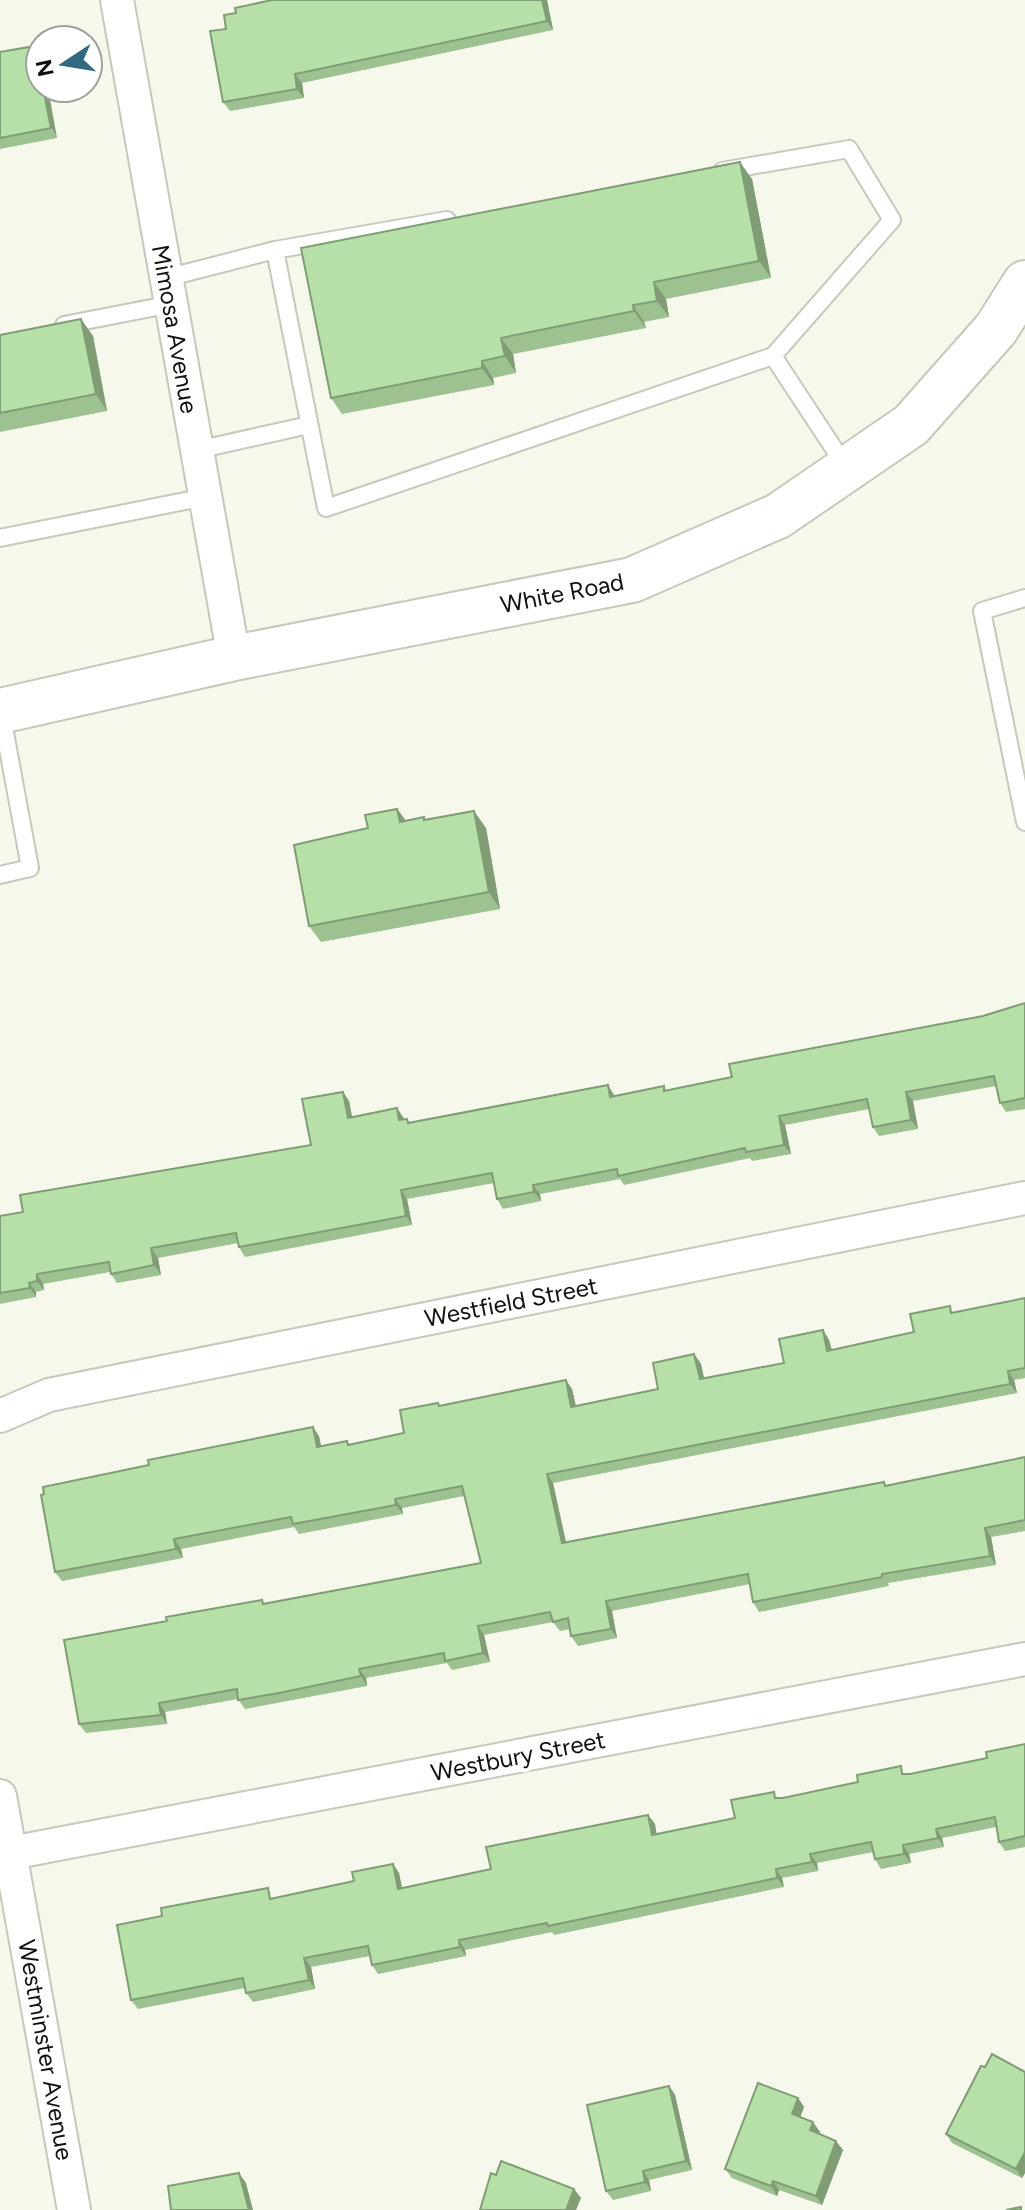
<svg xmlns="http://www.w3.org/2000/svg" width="1025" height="2210" font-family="Figtree,sans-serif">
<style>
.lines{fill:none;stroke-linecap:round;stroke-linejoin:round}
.service-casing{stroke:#c6c8bc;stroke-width:20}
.minor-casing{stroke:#c6c8bc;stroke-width:36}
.secondary-casing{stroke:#c6c8bc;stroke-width:48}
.service{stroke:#fff;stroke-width:16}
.minor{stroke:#fff;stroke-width:32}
.secondary{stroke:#fff;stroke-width:44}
.wall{fill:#9dc190}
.shaded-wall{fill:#809d76}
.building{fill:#b7e0a8;stroke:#809d76;stroke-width:2}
.labels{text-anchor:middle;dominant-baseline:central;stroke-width:8;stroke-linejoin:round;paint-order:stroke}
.street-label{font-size:24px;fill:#10110d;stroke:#fff}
</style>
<rect width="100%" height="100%" fill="#f6f8ec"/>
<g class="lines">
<defs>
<g id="service">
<path d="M722 171 849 149 892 220 773 356 846 467"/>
<path d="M275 250 326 508 773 356"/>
<path d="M166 278 275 250 447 220"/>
<path d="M64 325 172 304"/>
<path d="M197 450 309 425"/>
<path d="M0 538 205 497"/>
<path d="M1025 598 982 611 1025 822"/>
<path d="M0 875 30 868 1 711"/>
</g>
<g id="minor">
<path d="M117 0 234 658"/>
<path d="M0 1416 49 1395 1025 1198"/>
<path d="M0 1796 74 2210"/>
<path d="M11 1853 1025 1659"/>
</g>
<path id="secondary" d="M0 711 234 658 632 580 778 516 911 425 996 329 1025 283"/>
</defs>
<use href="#service" class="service-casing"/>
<use href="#minor" class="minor-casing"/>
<use href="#secondary" class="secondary-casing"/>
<use href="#service" class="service"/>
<use href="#minor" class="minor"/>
<use href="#secondary" class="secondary"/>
</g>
<g class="wall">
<path d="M547 0 553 30 302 83 304 98 230 111 223 102 210 31Z"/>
<path d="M0 52 57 138 0 149Z"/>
<path d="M752 179 771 278 666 299 669 317 644 322 646 328 513 354 516 373 493 378 494 385 342 414 331 398Z"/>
<path d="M81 319 93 336 107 411 0 432V335Z"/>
<path d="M397 809 406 821 424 817 426 820 486 828 500 909 321 942 309 926 368 828Z"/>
<path d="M1025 1003V1109L1006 1112 1000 1103 996 1086 913 1101 918 1129 879 1136 873 1127 869 1109 785 1125 791 1154 752 1161 750 1158 624 1185 620 1179 540 1194 541 1201 503 1209 497 1199 494 1183 407 1199 412 1225 245 1257 239 1247 238 1243 158 1258 161 1275 117 1283 110 1272 43 1284 44 1290 36 1292V1297L0 1304V1216L23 1212 311 1145 343 1092 349 1101 352 1117H403L404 1120 410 1122 614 1095 615 1096 664 1086 666 1090 732 1077 983 1016Z"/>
<path d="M1025 1298V1378L1014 1380 1017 1393 553 1483 566 1542 887 1485 1025 1457V1531L991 1537 996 1565 888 1583 889 1586 759 1612 753 1602 750 1584 612 1611 617 1638 578 1646 571 1636 570 1629 560 1631 553 1622 484 1635 490 1662 452 1670 447 1663 366 1678 367 1686 245 1709 238 1699 165 1712 167 1724 86 1733 79 1724 264 1603 481 1563 464 1496 402 1508 403 1514 299 1534 294 1527 181 1549 183 1558 62 1581 55 1572 319 1436 321 1446 347 1441 349 1445 404 1433 438 1403 440 1406 572 1389 576 1406 658 1389 694 1354 701 1364 704 1378 784 1363 823 1330 829 1340 832 1350 914 1332 954 1313Z"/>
<path d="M1025 1744V1847L1005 1851 999 1842 996 1827 942 1838 944 1847 909 1854 911 1863 881 1869 875 1859 873 1852 817 1863 818 1871 782 1878 784 1887 554 1935 552 1932 465 1950 466 1956 378 1974 372 1965 370 1956 311 1967 315 1989 253 2002 246 1993 245 1988 138 2009 131 2000 354 1881 393 1864 399 1873 402 1888 491 1869 648 1815 655 1824 656 1834 735 1818 778 1798 910 1774 987 1758Z"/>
<path d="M985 2067 1025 2072V2173L1022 2178 952 2143 946 2134Z"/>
<path d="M669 2086 675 2095 692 2170 649 2180 651 2191 613 2200 606 2191Z"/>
<path d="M798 2098 804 2107 800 2117 820 2132 819 2134 843 2150 822 2205 779 2190 777 2196 732 2178 725 2169Z"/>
</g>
<g class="shaded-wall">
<path d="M542 0H547L553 30 547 21Z"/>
<path d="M35 46 40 52V70Z"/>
<path d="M295 74 302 83 304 98 297 89Z"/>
<path d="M43 88H48L57 138 51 128Z"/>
<path d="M740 162 752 179 771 278 759 261Z"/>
<path d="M654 282 666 299 669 317 657 301Z"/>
<path d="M633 305 644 322 646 328 634 311Z"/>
<path d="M81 319 93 336 107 411 96 394Z"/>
<path d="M501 338 513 354 516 373 505 356Z"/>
<path d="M482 361 493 378 494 385 482 368Z"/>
<path d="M397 809 409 825 400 822Z"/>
<path d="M474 811 486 828 500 909 489 892Z"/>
<path d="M608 1085 614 1095 617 1107 610 1097Z"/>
<path d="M343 1092 349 1101 354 1127 348 1118Z"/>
<path d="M906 1092 913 1101 918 1129 911 1120Z"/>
<path d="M397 1108 403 1117 406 1130 399 1120Z"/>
<path d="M779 1116 785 1125 791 1154 784 1145Z"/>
<path d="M533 1185 540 1194 541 1201 534 1192Z"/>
<path d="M401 1190 407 1199 412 1225 406 1216Z"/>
<path d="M151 1248 158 1258 161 1275 154 1265Z"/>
<path d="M37 1274 43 1284 44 1290 37 1281Z"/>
<path d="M29 1283 36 1292V1297L30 1288Z"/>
<path d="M823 1330 829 1340 834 1360 827 1351Z"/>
<path d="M694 1354 701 1364 706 1388 700 1379Z"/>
<path d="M1008 1371 1014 1380 1017 1393 1010 1384Z"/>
<path d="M566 1380 572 1389 578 1416 571 1407Z"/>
<path d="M313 1427 319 1436 323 1456 317 1447Z"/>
<path d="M547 1474 553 1483 568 1552 562 1543Z"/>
<path d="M395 1499 402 1508 403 1514 396 1505Z"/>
<path d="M985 1528 991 1537 996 1565 990 1556Z"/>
<path d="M174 1539 181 1549 183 1558 176 1549Z"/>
<path d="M606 1601 612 1611 617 1638 611 1629Z"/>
<path d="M478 1626 484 1635 490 1662 483 1653Z"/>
<path d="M359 1669 366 1678 367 1686 361 1676Z"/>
<path d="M159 1703 165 1712 167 1724 161 1715Z"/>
<path d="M648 1815 655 1824 658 1844 652 1835Z"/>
<path d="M936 1829 942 1838 944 1847 938 1838Z"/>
<path d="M903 1845 909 1854 911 1863 904 1854Z"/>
<path d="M810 1854 817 1863 818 1871 812 1862Z"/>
<path d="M393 1864 399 1873 404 1898 398 1889Z"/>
<path d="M776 1869 782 1878 784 1887 777 1878Z"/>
<path d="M459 1940 465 1950 466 1956 460 1947Z"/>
<path d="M304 1958 311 1967 315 1989 309 1980Z"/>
<path d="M669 2086 675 2095 692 2170 686 2161Z"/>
<path d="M798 2098 804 2107 798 2123 792 2114Z"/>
<path d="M813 2122 820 2132 816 2140 810 2130Z"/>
<path d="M836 2141 843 2150 822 2205 816 2196Z"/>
<path d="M1025 2152V2173L1022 2178 1016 2169Z"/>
<path d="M643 2171 649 2180 651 2191 645 2182Z"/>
<path d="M239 2173 246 2183 253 2210H249Z"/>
<path d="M773 2181 779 2190 777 2196 771 2186Z"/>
<path d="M574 2189 581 2198 576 2210H566Z"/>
</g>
<g class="building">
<path d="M272 0H542L547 21 295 74 297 89 223 102 210 31 226 29 224 15 236 13 235 8Z"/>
<path d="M35 46 40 70V88H43L51 128 0 138V52Z"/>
<path d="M740 162 759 261 654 282 657 301 633 305 634 311 501 338 505 356 482 361V368L331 398 301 248Z"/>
<path d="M81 319 96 394 0 413V335Z"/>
<path d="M397 809 400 822 424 817V820L474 811 489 892 309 926 294 845 368 828 365 815Z"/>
<path d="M1025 1003V1098L1000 1103 994 1076 906 1092 911 1120 873 1127 867 1099 779 1116 784 1145 746 1152 745 1148 618 1176 617 1169 533 1185 534 1192 497 1199 492 1173 401 1190 406 1216 239 1247 236 1233 151 1248 154 1265 111 1274 109 1262 37 1274V1281L29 1283 30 1288 0 1293V1216L23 1212 20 1195 311 1145 302 1099 343 1092 348 1118 397 1108 399 1120 407 1119 408 1123 608 1085 610 1097 664 1086V1091L732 1077 729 1064 983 1016Z"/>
<path d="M1025 1298V1368L1008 1371 1010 1384 547 1474 562 1543 884 1482 885 1486 1025 1457V1520L985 1528 990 1556 882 1574V1577L753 1602 748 1574 606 1601 611 1629 571 1636 568 1618 553 1622 550 1612 478 1626 483 1653 445 1661 444 1653 359 1669 361 1676 279 1693 238 1700 237 1689 159 1703 161 1715 79 1724 64 1640 167 1621 166 1617 262 1600 263 1604 481 1563 462 1486 395 1499 396 1505 293 1524 291 1517 174 1539 176 1549 55 1572 41 1495 44 1494 43 1487 149 1465 148 1460 313 1427 317 1447 347 1441 348 1445 404 1433 400 1410 438 1403 439 1406 566 1380 571 1407 658 1389 653 1363 694 1354 700 1379 784 1363 779 1339 823 1330 827 1351 914 1332 910 1314 950 1306 951 1313Z"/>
<path d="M1025 1744V1836L999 1842 995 1817 936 1829 938 1838 903 1845 904 1854 875 1859 871 1842 810 1854 812 1862 776 1869 777 1878 548 1926 547 1923 459 1940 460 1947 372 1965 368 1946 304 1958 309 1980 246 1993 243 1978 131 2000 117 1925 162 1916 161 1908 268 1888 270 1899 354 1881 352 1872 393 1864 398 1889 491 1869 486 1847 648 1815 652 1835 735 1818 731 1800 774 1792 775 1798H783L858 1782 857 1775 901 1766 902 1774H910L987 1758 986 1752Z"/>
<path d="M992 2054 1025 2072V2152L1016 2169 946 2134 981 2066 985 2067Z"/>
<path d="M758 2083 798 2098 792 2114 813 2122 810 2130 836 2141 816 2196 773 2181 771 2186 725 2169Z"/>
<path d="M669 2086 686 2161 643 2171 645 2182 606 2191 587 2105Z"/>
<path d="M501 2161 574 2189 566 2210H480L491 2173 496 2175Z"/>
<path d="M239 2173 249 2210H171L168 2186Z"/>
<path d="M1021 2207V2210H1006Z"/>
</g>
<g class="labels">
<g class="street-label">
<text transform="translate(175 329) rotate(80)">Mimosa Avenue</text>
<text transform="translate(562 593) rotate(-11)">White Road</text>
<text transform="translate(511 1302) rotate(-11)">Westfield Street</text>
<text transform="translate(518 1756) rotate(-11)">Westbury Street</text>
<text transform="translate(46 2050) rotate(80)">Westminster Avenue</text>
</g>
</g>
<g transform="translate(64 64) rotate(258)"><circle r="38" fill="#ffffff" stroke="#9fa09e" stroke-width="2"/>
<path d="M0-6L14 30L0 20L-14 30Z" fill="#316983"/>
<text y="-12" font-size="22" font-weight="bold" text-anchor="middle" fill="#10110d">N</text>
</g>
</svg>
